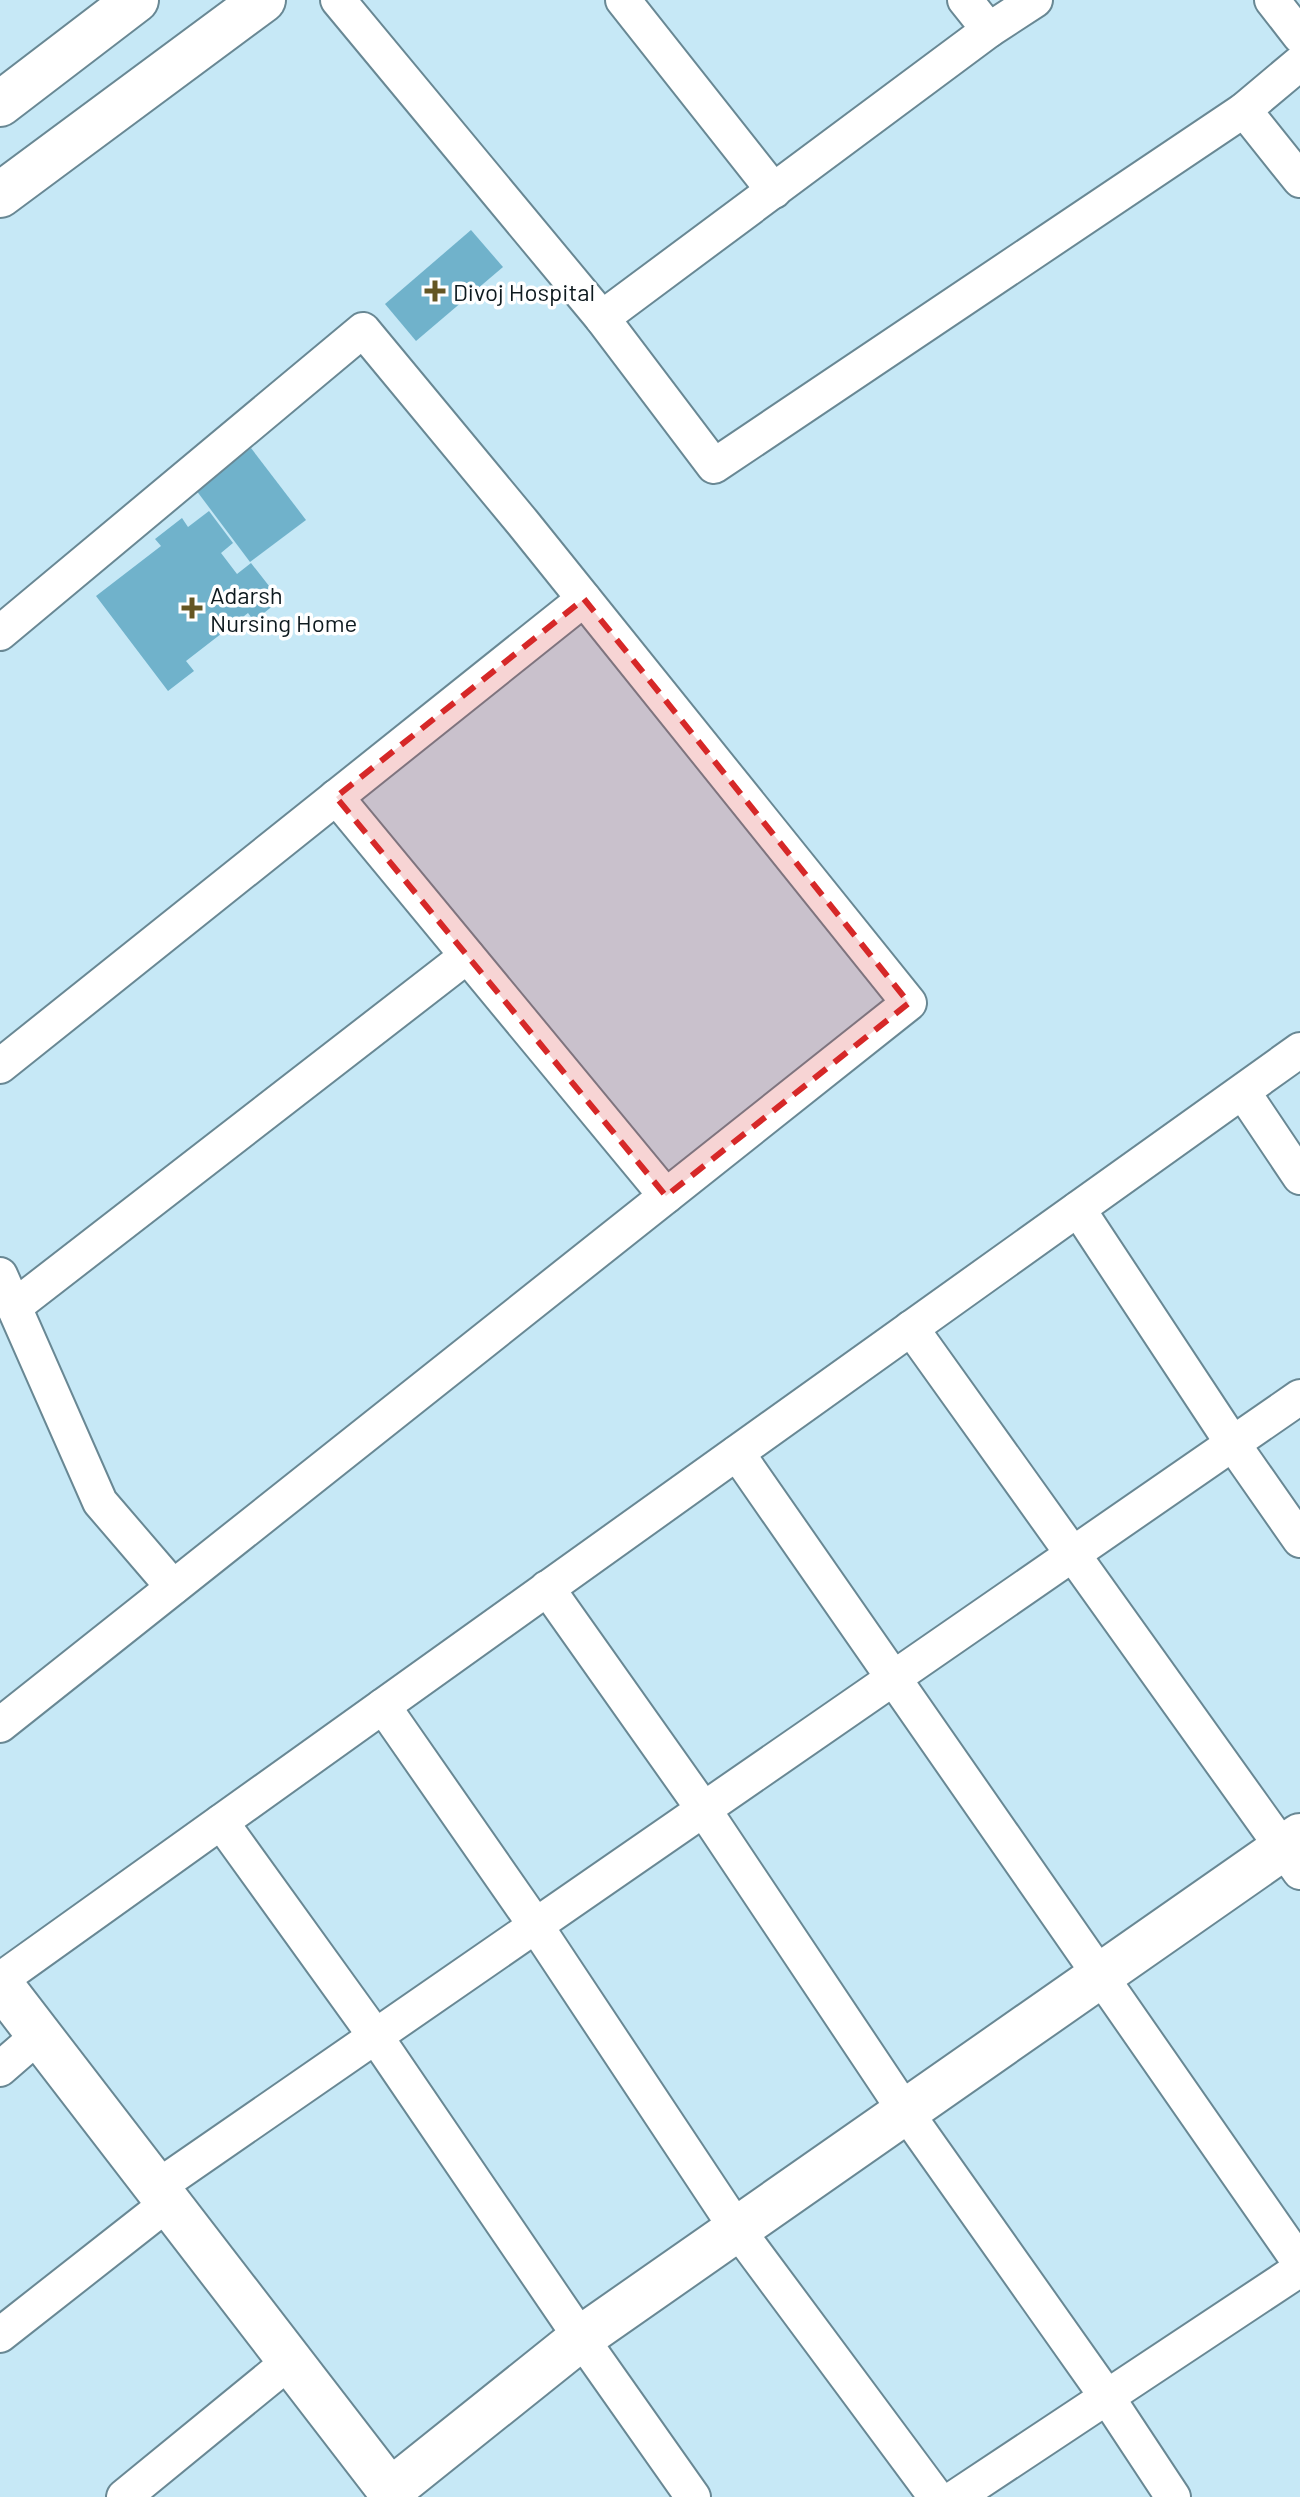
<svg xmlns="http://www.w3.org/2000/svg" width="1300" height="2497" font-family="Barlow,sans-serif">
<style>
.building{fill:#70b2cb}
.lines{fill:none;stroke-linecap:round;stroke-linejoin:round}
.minor-casing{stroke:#698894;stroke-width:38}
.tertiary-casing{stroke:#698894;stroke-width:48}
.minor{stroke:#fff;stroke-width:34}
.tertiary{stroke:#fff;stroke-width:44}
.marked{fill:#d62828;fill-opacity:0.2;stroke:#d62828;stroke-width:6;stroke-dasharray:16 10;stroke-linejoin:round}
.poi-dot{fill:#645623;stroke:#fff;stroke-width:3}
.labels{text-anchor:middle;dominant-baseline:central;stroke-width:7;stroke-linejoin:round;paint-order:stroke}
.poi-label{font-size:24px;fill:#0e1a1f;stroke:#fff;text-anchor:start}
</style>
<rect width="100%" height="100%" fill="#c6e8f6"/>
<g class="building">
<path d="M471 230 503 267 416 341 385 304Z"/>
<path d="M251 448 306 520 250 562 196 490Z"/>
<path d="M209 511 233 543 221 553 237 574 251 563 280 600 254 621 248 613 186 661 194 671 168 691 96 596 161 546 155 539 182 518 188 527Z"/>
</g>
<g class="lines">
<defs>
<g id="minor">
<path d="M338 0 602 318 714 466 1244 110 1300 63"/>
<path d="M623 0 774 191"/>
<path d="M1272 0 1300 36"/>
<path d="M989 30 1035 0"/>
<path d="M1244 110 1300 180"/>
<path d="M602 318 989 30 965 0"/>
<path d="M0 633 363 330 523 523 909 1003 0 1725"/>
<path d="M336 797 666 1196"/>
<path d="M0 1066 584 599"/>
<path d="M1243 1092 1300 1177"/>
<path d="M1078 1209 1233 1444 1300 1540"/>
<path d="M0 1275 100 1502 173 1587"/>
<path d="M14 1307 467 956"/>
<path d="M911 1328 1300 1872"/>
<path d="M737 1453 1300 2263"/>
<path d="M547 1588 704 1810 905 2111 1107 2397 1173 2497"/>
<path d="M383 1706 536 1926 737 2229 936 2497"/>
<path d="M221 1822 376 2037 581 2338 693 2497"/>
<path d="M0 1980 1300 1050"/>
<path d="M0 2069 38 2036"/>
<path d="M156 2188 1300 1397"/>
<path d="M0 2335 168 2203"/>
<path d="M124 2497 290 2361"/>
<path d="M956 2497 1300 2269"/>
</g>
<g id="tertiary">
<path d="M0 104 136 0"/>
<path d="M0 195 263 0"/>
<path d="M0 1984 395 2497"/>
<path d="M390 2491 581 2338 1300 1836"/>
</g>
</defs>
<use href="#minor" class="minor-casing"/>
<use href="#tertiary" class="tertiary-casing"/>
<use href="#minor" class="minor"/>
<use href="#tertiary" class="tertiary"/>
</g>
<path class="marked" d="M584 599 909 1003 666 1196 336 797Z"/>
<g class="poi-dot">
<path d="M431 279h8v8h8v8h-8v8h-8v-8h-8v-8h8z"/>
<path d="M188 596h8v8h8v8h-8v8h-8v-8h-8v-8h8z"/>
</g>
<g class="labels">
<g class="poi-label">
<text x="453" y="291">Divoj Hospital</text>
<text x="210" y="594">Adarsh<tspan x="210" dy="28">Nursing Home</tspan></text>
</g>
</g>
</svg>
